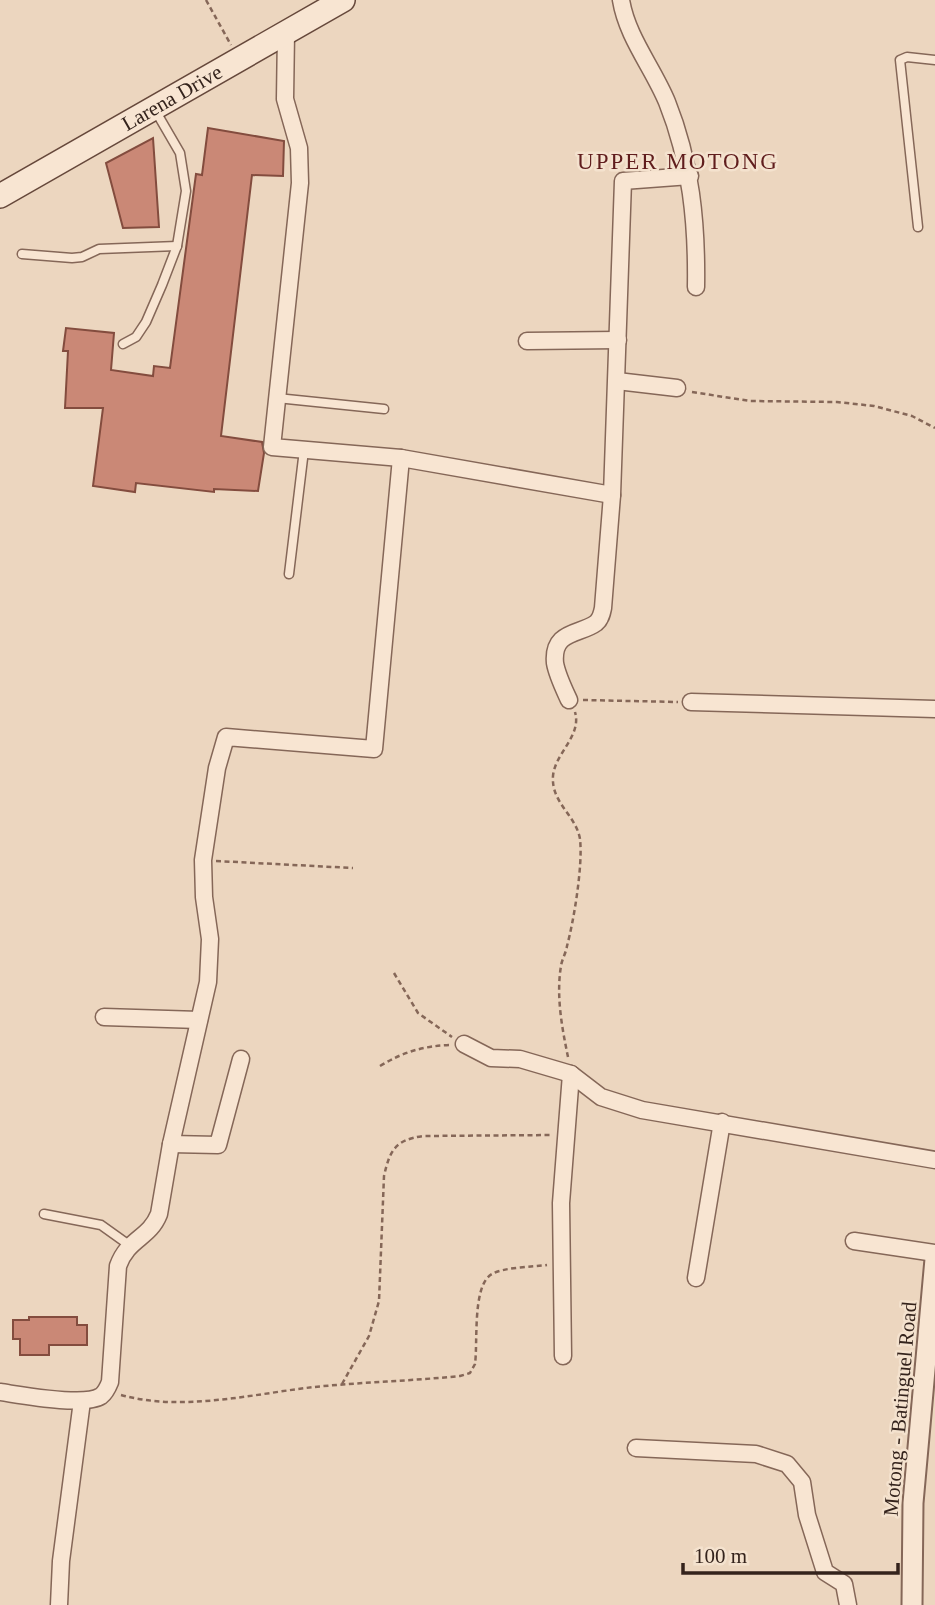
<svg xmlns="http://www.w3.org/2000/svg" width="935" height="1605" font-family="'Times New Roman',serif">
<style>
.building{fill:#ca8876;stroke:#834c3e;stroke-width:2}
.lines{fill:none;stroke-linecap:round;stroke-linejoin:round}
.service-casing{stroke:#856758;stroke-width:11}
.minor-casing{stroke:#856758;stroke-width:19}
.tertiary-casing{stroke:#856758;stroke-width:23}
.secondary-casing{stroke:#66483b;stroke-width:26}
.path{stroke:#856758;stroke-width:2.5;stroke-dasharray:5 3.5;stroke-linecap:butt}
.service{stroke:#f8e5d2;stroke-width:8}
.minor{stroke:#f8e5d2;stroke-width:16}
.tertiary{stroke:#f8e5d2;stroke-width:19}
.secondary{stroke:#f8e5d2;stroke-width:23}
.labels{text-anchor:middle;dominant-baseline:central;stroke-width:5;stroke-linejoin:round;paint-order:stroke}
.street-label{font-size:21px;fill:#34231c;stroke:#f4e2ce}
.neighbourhood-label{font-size:23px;letter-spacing:2px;fill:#601d1d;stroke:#f4e2ce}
</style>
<rect width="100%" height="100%" fill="#ecd6bf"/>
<g class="building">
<path d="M208 128 284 141 283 176 252 175 221 436 262 442 264 453 258 491 214 489V492L136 483 135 492 93 486 103 408H65L68 351H63L66 328 114 333 111 370 153 376 154 366 170 368 196 174 202 175Z"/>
<path d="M153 138 159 227 123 228 106 163Z"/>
<path d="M29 1317H77V1325H87V1345H49V1355H20V1339H13V1320H29Z"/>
</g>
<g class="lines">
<defs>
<g id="service">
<path d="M918 227 900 60 907 57 935 60"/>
<path d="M22 254 72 258 82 257 99 249 177 246"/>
<path d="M123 344 136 337 146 322 162 285 177 246 186 191 180 153 155 110"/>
<path d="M277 398 384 409"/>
<path d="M289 574 304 450"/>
<path d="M44 1214 101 1225 129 1245"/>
</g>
<g id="minor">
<path d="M621 0C627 37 653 68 667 102 691 162 697 223 696 287"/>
<path d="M286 33 285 99 299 148 300 183 272 447 401 458 612 495"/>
<path d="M527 341 618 340"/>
<path d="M617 381 677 388"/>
<path d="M569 700C564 689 557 675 555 663 552 630 580 635 596 623 601 619 602 613 603 608L612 495 623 181 690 176"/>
<path d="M691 702 935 709"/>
<path d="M104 1017 199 1020"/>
<path d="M464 1044 491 1058 520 1059 571 1074 601 1097 642 1110 935 1160"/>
<path d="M171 1144 218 1145 241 1059"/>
<path d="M854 1241 935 1253"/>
<path d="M696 1278 722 1122"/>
<path d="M563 1356 561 1203 571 1074"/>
<path d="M0 1392C21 1395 84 1407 101 1396 105 1393 108 1387 110 1382L118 1266C128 1238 149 1239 159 1214L171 1144 208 982 210 939 204 897 203 860 217 768 226 737 374 749 401 458"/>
<path d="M636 1448 756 1454 787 1464 802 1482 807 1515 825 1572 844 1584 848 1605"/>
<path d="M59 1605 61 1561 82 1401"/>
</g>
<path id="tertiary" d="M912 1605 913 1503 935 1259"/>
<g id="secondary">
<path id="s1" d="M0 196 343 0"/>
</g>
</defs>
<use href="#service" class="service-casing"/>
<use href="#minor" class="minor-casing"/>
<use href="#tertiary" class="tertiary-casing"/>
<use href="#secondary" class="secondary-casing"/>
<g class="path">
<path d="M206 0 231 45"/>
<path d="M692 392 750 401 837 402 874 406 912 416 935 428"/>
<path d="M583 700 678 702"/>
<path d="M216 861 353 868"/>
<path d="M394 973 418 1013 452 1037"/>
<path d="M568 1057C562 1028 556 996 561 966 562 959 566 953 567 946 574 920 583 865 580 839 576 815 551 803 553 776 555 753 582 736 575 712"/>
<path d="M380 1066C403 1052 423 1046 450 1045"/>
<path d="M342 1384 369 1336 379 1301 384 1176C390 1149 396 1140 423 1136L553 1135"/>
<path d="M121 1395C183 1412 252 1394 314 1387 363 1382 411 1381 460 1376L470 1373 475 1364C478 1342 472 1285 492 1274 504 1267 533 1267 547 1265"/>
</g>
<use href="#service" class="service"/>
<use href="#minor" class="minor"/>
<use href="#tertiary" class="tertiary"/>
<use href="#secondary" class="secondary"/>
</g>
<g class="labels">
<g class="street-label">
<text stroke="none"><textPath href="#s1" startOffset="198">Larena Drive</textPath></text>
<text transform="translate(900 1409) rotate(-85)">Motong - Batinguel Road</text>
</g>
<g class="neighbourhood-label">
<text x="678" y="161">UPPER MOTONG</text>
</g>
</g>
<path d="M683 1563v10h215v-10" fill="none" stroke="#34231c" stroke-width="3.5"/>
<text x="694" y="1563" font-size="21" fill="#34231c" stroke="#f4e2ce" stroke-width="5" paint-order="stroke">100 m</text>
</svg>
